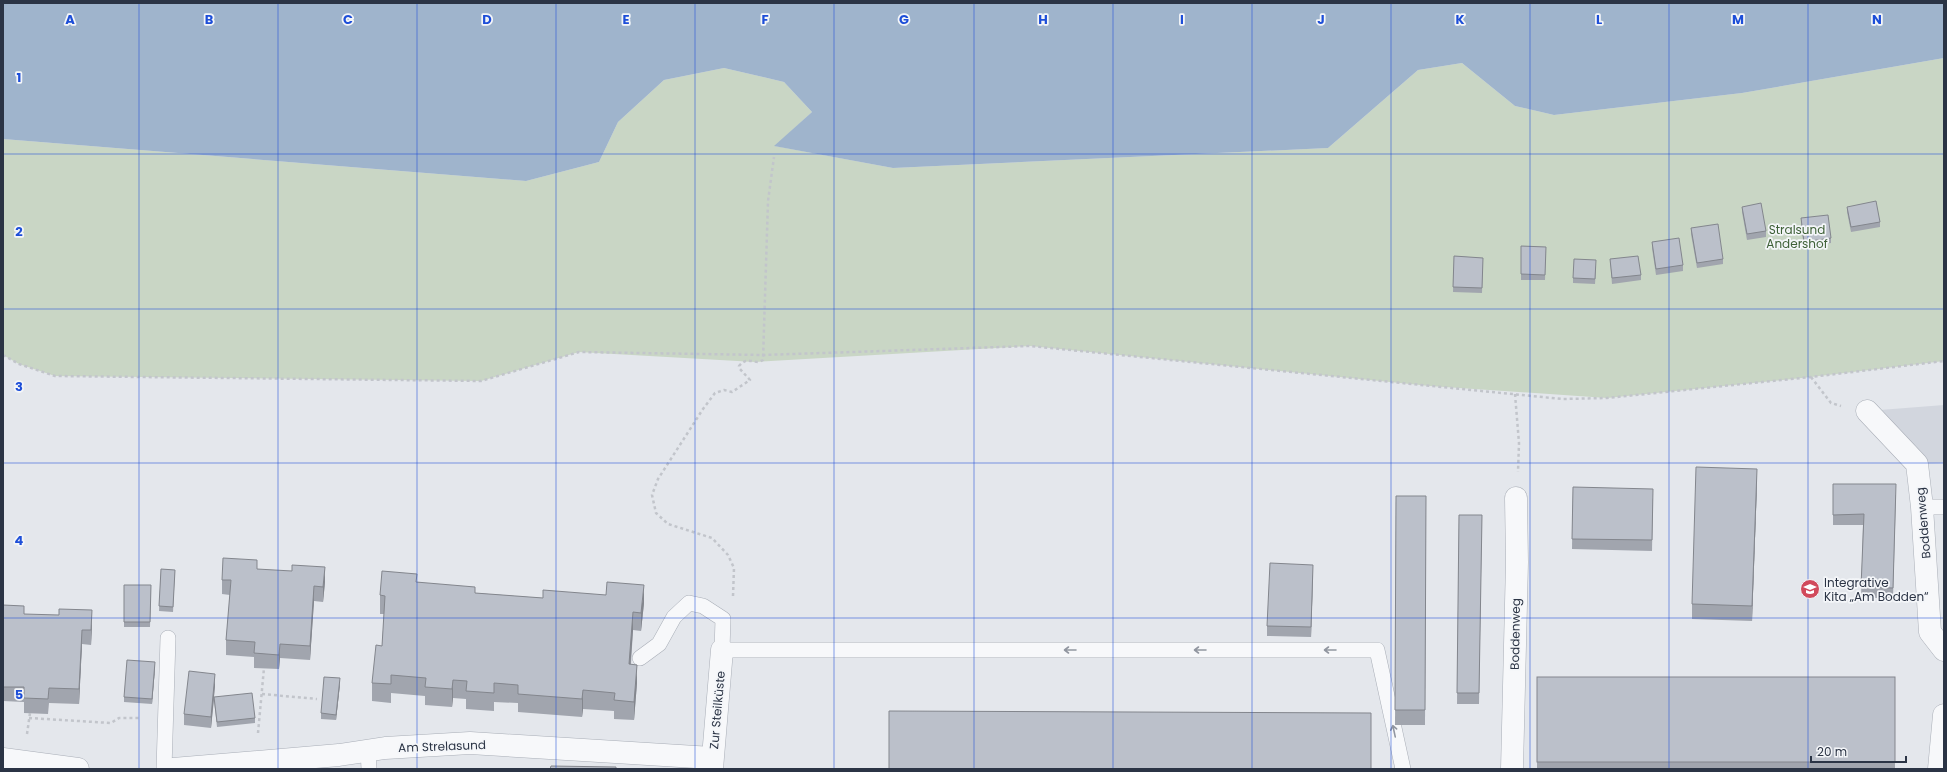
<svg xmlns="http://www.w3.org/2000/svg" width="1947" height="772" font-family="Poppins,sans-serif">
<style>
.built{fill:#d2d6de}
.green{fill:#c9d6c5}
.water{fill:#9fb4cc}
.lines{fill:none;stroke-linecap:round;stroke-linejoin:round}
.lane-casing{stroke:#a9aeb7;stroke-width:16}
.street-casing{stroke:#a9aeb7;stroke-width:23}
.path{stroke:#c2c5cb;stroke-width:2.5;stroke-dasharray:3 3;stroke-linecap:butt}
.lane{stroke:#f7f8fa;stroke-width:15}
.street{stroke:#f7f8fa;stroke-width:22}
.wall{fill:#a1a5ae}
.shaded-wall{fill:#83868d}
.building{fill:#bbc0ca;stroke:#83868d}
.oneway{stroke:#9196a0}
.grid{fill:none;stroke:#1d4ed8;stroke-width:1;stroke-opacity:0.55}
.labels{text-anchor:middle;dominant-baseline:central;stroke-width:3.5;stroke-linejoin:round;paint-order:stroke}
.park-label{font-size:12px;fill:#3f6138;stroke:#f4f6f9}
.street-label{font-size:12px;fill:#2b3445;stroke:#f4f6f9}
.poi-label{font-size:12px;fill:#2b3445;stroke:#f4f6f9;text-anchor:start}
.grid-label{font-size:13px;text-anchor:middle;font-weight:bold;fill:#1d4ed8;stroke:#f4f6f9;stroke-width:3.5;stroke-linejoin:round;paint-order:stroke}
</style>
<rect width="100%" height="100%" fill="#e4e7ec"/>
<path class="built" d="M1944 405V463L1917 464 1867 411Z"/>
<path class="green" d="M1944 58V361L1811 377 1607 398 1430 386 1030 346 755 362 579 352 481 381 55 376 19 364 3 355V139L526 181 599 162 618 122 664 80 724 68 784 82 812 112 775 146 893 168 1328 148 1418 70 1462 63 1515 106 1554 115 1742 93Z"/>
<path class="water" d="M3 3H1944V58L1742 93 1554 115 1515 106 1462 63 1418 70 1328 148 893 168 774 146 812 112 784 82 724 68 664 80 618 122 599 162 526 181 3 139Z"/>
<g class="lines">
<defs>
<g id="lane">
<path d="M1922 507H1944"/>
<path d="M640 658 659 644 674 617 689 603 703 606 723 619 722 650H1377L1403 769"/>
<path d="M368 750 369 769"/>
<path d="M164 769 168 638"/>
</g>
<g id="street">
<path d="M1867 411 1917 464 1922 507 1930 632 1944 650"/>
<path d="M3 759 78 769"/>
<path d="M173 769 339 755 385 748 470 743 712 758"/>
<path d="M712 769 722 650"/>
<path d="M1512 769 1517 562 1516 498"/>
<path d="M1939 769 1944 715"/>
</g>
</defs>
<use href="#lane" class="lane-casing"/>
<use href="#street" class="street-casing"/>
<g class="path">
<path d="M3 355 19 364 55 376 481 381 579 352 763 355 1030 346 1562 399 1607 398 1811 377 1944 361"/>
<path d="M1811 377 1831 403 1841 406"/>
<path d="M1515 394 1519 443 1518 472"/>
<path d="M733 596 734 568 728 555 712 538 668 524 656 513 652 495 658 479 703 409 715 393 724 390 732 392 750 380 740 369 739 366C747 357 750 362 759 362L763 360 768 201 774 157"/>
<path d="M262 694 317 699"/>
<path d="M29 718 111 723 119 718H141"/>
<path d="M258 733 264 668"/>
<path d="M27 734 30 713"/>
</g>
<use href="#lane" class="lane"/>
<use href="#street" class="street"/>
</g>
<g class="wall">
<path d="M1742 207 1766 231V237L1747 240 1742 212Z"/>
<path d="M1847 207 1880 222V227L1851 232 1847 212Z"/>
<path d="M1801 218 1831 238V243L1804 247 1801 224Z"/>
<path d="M1691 228 1723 259V264L1697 268 1691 234Z"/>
<path d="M1652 242 1683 265V271L1656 275 1652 248Z"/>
<path d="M1521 246 1546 247 1545 280H1521Z"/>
<path d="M1454 256 1483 258 1482 293 1453 292Z"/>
<path d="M1610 259 1641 275V280L1612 284Z"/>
<path d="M1596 266 1595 284 1573 283V278Z"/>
<path d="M1757 484 1752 621 1692 619V604Z"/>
<path d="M1833 484 1896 495 1893 598H1861L1863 525H1833Z"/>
<path d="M1573 487 1653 499 1652 551 1572 549Z"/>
<path d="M1396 496H1426L1425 725H1395Z"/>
<path d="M1459 515H1482L1479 704H1457Z"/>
<path d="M161 569 175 570 173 612 159 611Z"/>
<path d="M257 569 325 582 323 602 314 601 310 660 280 658 279 669 254 668V657L226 655V640L230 595 222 594V580Z"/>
<path d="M1313 575 1311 637 1267 636V626Z"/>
<path d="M417 582 475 593 543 598 644 603 641 631 633 630 631 664 637 683 634 720 614 719V711L583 709 582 717 518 712V703L494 702V711L466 709V699L453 698 452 707 425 705V696L391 693V703L372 701V683L382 646 384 614H380V595Z"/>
<path d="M124 585H151L150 627H124Z"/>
<path d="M3 605 24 614 92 625 91 645 82 644 79 704 49 703 48 714 24 713V702L3 701Z"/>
<path d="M155 668 152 704 124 702V697Z"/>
<rect x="1537" y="677" width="358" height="92"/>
<path d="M340 684 336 720 321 719V713Z"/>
<path d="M215 685 214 697 255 718V723L217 727 214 700 211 728 184 725V714Z"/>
</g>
<g class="shaded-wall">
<path d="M1757 469V484L1752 621V606Z"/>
<path d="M1313 565V575L1311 637V627Z"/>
<path d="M325 567V582L323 602V587Z"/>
<path d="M644 585V603L641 631V613Z"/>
<path d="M314 586V601L310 660V646Z"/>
<path d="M92 610V625L91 645V630Z"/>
<path d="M633 612V630L629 682V664Z"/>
<path d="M82 630V644L79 704V689Z"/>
<path d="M280 644V658L279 669V655Z"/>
<path d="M155 662V668L152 704V699Z"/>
<path d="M637 665V683L634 720V702Z"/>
<path d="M215 674V685L211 728V717Z"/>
<path d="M340 678V684L336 720V715Z"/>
<path d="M453 680V698L452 707V689Z"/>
<path d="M583 690V709L582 717V699Z"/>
</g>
<g class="building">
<path d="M1876 201 1880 222 1851 227 1847 207Z"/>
<path d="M1761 203 1766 231 1747 234 1742 207Z"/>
<path d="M1828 215 1831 238 1804 242 1801 218Z"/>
<path d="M1718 224 1723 259 1697 263 1691 228Z"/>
<path d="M1679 238 1683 265 1656 269 1652 242Z"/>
<path d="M1521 246 1546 247 1545 275 1521 274Z"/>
<path d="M1454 256 1483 258 1482 288 1453 287Z"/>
<path d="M1638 256 1641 275 1612 278 1610 259Z"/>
<path d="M1574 259 1596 260 1595 279 1573 278Z"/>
<path d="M1696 467 1757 469 1752 606 1692 604Z"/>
<path d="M1833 484H1896L1893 588 1861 587 1864 514 1833 515Z"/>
<path d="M1573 487 1653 489 1652 540 1572 539Z"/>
<path d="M1396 496H1426L1425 710H1395Z"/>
<path d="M1459 515H1482L1479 693H1457Z"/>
<path d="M223 558 257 560V569L292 571V565L325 567 323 587 314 586 310 646 280 644 279 655 254 653 255 642 226 640 231 580H222Z"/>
<path d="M1270 563 1313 565 1311 627 1267 626Z"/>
<path d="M161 569 175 570 173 607 159 606Z"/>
<path d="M382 571 417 574 416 582 475 587V593L543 598V590L606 595 607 582 644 585 641 613 633 612 629 664 637 665 634 702 614 700 615 693 583 690 582 699 518 694V685L494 683V693L466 691 467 681 453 680 452 689 425 687 426 678 391 675V684L372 683 376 645 382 646 385 596 380 595Z"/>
<path d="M124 585H151L150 622H124Z"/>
<path d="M3 605 24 606V614L59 615V609L92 610 91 630H82L79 689 49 688 48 699 24 698V687H3Z"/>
<path d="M127 660 155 662 152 699 124 697Z"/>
<path d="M189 671 215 674 211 717 184 714Z"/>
<path d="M324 677 340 678 336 715 321 713Z"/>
<rect x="1537" y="677" width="358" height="85"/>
<path d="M252 693 255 718 217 722 214 697Z"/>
<path d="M889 711 1371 713V769H889Z"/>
<path d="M551 766 616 767V769H550Z"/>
</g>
<defs><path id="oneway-shaft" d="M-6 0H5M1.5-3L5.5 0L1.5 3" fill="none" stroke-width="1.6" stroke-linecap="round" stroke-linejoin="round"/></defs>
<g class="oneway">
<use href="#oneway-shaft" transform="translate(1070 650) rotate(180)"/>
<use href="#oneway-shaft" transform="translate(1200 650) rotate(180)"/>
<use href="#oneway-shaft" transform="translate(1330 650) rotate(180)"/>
<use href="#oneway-shaft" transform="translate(1394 731) rotate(-102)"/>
</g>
<path class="grid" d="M139 3V769M278 3V769M417 3V769M556 3V769M695 3V769M834 3V769M974 3V769M1113 3V769M1252 3V769M1391 3V769M1530 3V769M1669 3V769M1808 3V769M3 154H1944M3 309H1944M3 463H1944M3 618H1944"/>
<defs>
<symbol id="school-disc" viewBox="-11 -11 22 22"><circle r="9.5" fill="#d1495b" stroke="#f4f6f9"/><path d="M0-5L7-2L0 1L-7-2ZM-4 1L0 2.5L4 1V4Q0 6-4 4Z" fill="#fff"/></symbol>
</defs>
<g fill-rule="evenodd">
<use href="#school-disc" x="1799" y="578" width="22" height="22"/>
</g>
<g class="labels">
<g class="park-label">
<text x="1797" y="229">Stralsund<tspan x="1797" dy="14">Andershof</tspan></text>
</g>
<g class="street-label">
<text transform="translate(1923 523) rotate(-95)">Boddenweg</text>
<text transform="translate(1515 634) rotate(-89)">Boddenweg</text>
<text transform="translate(717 710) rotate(-85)">Zur Steilküste</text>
<text transform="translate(442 746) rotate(-2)">Am Strelasund</text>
</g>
<g class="poi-label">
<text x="1824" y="582">Integrative<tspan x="1824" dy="14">Kita „Am Bodden“</tspan></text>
</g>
</g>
<g class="grid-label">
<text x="70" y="24">A</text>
<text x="209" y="24">B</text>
<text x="348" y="24">C</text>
<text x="487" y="24">D</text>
<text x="626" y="24">E</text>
<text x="765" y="24">F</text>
<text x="904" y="24">G</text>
<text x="1043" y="24">H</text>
<text x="1182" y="24">I</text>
<text x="1321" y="24">J</text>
<text x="1460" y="24">K</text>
<text x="1599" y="24">L</text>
<text x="1738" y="24">M</text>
<text x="1877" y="24">N</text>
<text x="19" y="82">1</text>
<text x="19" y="236">2</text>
<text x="19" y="391">3</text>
<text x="19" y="545">4</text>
<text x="19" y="699">5</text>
</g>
<rect width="1947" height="772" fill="none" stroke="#2b3445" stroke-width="8"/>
<path d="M1811 756v6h95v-6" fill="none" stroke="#2b3445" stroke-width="2"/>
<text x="1817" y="756" font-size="12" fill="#2b3445" stroke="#f4f6f9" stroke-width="3" paint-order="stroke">20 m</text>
</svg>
